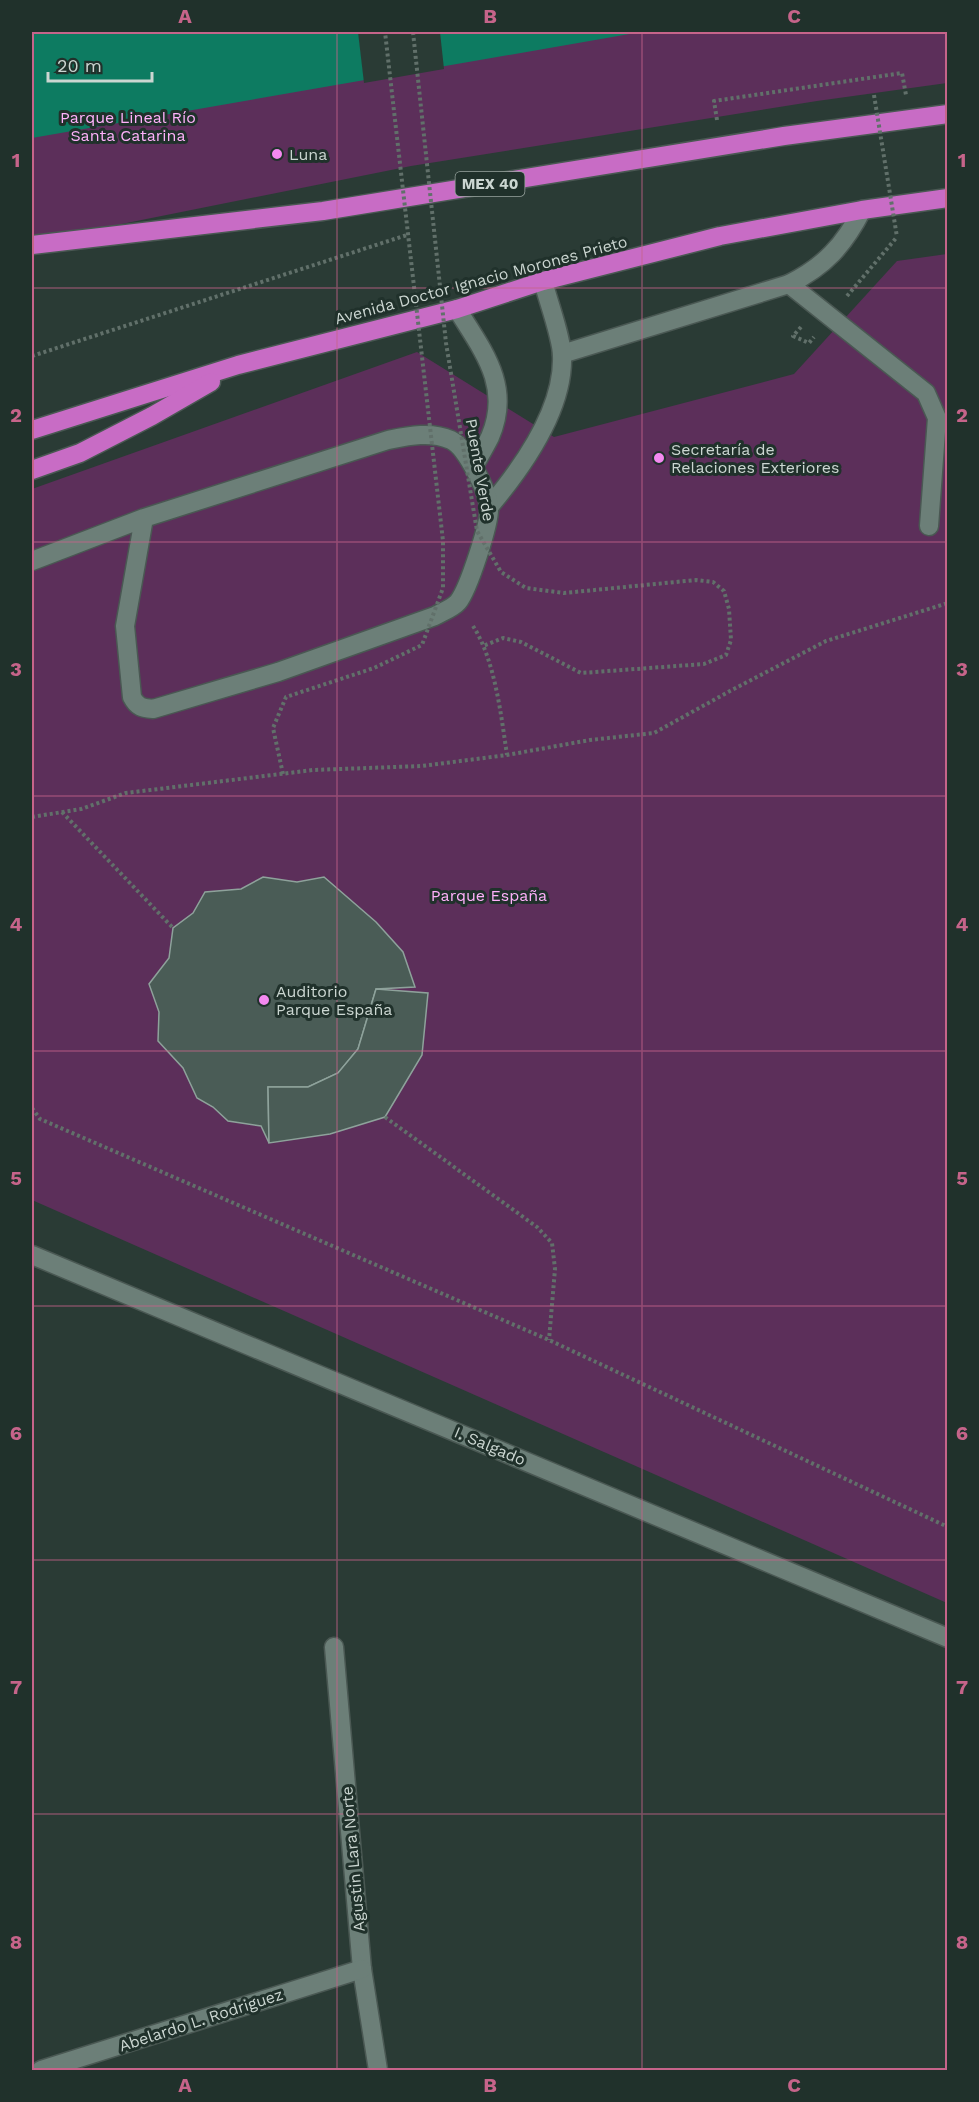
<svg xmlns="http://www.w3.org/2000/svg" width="979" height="2102" font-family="'Work Sans',sans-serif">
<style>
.green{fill:#5c2f5a}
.water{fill:#0d7b61}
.pier{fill:#2a3b35}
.building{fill:#4a5c56;stroke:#8ea29b;stroke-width:1.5}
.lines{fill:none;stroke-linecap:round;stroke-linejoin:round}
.lane-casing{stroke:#4a5853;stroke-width:21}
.street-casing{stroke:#4a5853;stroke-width:21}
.highway-casing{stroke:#4a5853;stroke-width:21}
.path{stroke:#61706a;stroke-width:4;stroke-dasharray:3 3;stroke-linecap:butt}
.lane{stroke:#6c7f78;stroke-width:18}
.street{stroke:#6c7f78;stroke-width:18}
.highway{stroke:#c86cc5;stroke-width:18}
.path-bridge{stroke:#61706a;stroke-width:4;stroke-dasharray:3 3;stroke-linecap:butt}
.grid{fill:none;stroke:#c6648a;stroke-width:1.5;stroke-opacity:0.55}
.poi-dot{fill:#f489f0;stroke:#20312b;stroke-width:2}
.labels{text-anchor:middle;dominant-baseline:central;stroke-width:6;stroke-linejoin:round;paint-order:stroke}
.shield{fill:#20312b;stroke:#98a49f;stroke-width:1.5}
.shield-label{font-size:15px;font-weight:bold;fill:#cbd6d1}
.park-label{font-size:16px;fill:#ffb1fb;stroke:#20312b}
.poi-label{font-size:16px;fill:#cbd6d1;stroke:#20312b;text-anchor:start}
.street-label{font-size:16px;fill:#cbd6d1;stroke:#20312b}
.neatline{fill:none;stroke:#c6648a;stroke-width:2}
.grid-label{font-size:20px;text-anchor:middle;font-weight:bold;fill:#c6648a}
</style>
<rect width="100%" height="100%" fill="#2a3b35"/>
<g class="green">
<path d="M32 32H947V83L817 101 411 166 32 242Z"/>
<path d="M947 254V1603L32 1200V489L417 352 554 437 794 374 897 261Z"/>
</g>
<path class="water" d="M32 32H641L32 138Z"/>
<path class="pier" d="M358 32H440L444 69 364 83Z"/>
<g class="building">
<path d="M263 877 297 882 324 877 376 922 403 952 415 987 376 989 358 1049 338 1073 308 1087H268L269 1143 261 1126 228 1121 213 1107 197 1098 183 1068 158 1041 159 1012 149 984 169 958 173 928 193 913 205 892 241 889Z"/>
<path d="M376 989 428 993 422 1055 385 1117 330 1134 269 1143 268 1087H308L338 1073 358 1049Z"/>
</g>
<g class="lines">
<defs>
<g id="lane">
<path d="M789 284 926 393 937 418 929 526"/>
<path d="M457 309C483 351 512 386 490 437 485 447 479 457 474 466"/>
<path d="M562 354 789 284C825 266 844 245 862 210"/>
<path d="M489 507C522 468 564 409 562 356 562 338 548 301 543 281"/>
<path d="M32 561 144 518 388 440C408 436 431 431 451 440 466 447 487 490 489 506 491 521 468 590 458 602 453 608 442 612 435 616L278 672 153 709C142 708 137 707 132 697L125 626 144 518"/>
</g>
<g id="street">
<path d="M32 1255 948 1638"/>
<path d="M334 1647 362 1969 378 2070"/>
<path d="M41 2070 362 1969"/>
</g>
<g id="highway">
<path d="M32 245 323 211 784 136 948 114"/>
<path d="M32 430 238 365 457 309 543 281 720 236 862 210 948 198"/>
<path d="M32 470 80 453 152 416 211 382"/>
</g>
</defs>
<use href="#lane" class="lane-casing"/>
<use href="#street" class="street-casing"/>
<use href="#highway" class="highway-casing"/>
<g class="path">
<path d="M717 120 714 101 902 73 906 95"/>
<path d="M847 296 897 237"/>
<path d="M801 327 793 336 809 343 814 337"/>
<path d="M32 356 407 235"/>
<path d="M473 626C495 660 501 715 507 755"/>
<path d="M62 812 173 928"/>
<path d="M32 817 81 809 126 793 313 770 422 766 507 755 590 740 654 733 730 691 826 641 948 603"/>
<path d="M32 1108 40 1119 549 1340 948 1527"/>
<path d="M385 1117 537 1227 552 1243 555 1269 549 1340"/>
</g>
<use href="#lane" class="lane"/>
<use href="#street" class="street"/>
<use href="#highway" class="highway"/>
<g class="path-bridge">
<path d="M413 32 446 343 477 531 501 572 526 588 564 593 696 580 713 582 724 591 729 609 731 640 726 655 704 664 581 673 521 642 503 638 483 646"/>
<path d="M874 95 897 237"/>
<path d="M283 774 273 728 286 697 374 668 422 645 443 588V541L385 32"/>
</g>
</g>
<path class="grid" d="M337 32V2070M642 32V2070M32 288H948M32 542H948M32 796H948M32 1051H948M32 1306H948M32 1560H948M32 1814H948"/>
<g class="poi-dot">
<circle cx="277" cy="154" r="6"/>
<circle cx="659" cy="458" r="6"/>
<circle cx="264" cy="1000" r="6"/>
</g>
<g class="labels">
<rect class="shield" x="455.5" y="172" width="69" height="24" rx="4.5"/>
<g class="shield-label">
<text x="490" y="184">MEX 40</text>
</g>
<g class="park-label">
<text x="128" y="117">Parque Lineal Río<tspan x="128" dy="18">Santa Catarina</tspan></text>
<text x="489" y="895">Parque España</text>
</g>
<g class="poi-label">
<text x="289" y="154">Luna</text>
<text x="671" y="449">Secretaría de<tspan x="671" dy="18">Relaciones Exteriores</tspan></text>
<text x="276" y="991">Auditorio<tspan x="276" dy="18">Parque España</tspan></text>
</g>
<g class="street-label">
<text transform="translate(481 280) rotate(-15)">Avenida Doctor Ignacio Morones Prieto</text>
<text transform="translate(480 470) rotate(80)">Puente Verde</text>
<text transform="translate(490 1446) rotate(23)">I. Salgado</text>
<text transform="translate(353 1859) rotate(-95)">Agustin Lara Norte</text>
<text transform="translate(201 2020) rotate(-18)">Abelardo L. Rodriguez</text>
</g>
</g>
<rect width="979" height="2102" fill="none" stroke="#20312b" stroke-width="66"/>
<path d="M48 72v9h104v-9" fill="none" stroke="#cbd6d1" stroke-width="3"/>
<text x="57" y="72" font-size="18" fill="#cbd6d1" stroke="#20312b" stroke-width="4.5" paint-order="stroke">20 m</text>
<rect x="33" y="33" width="913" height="2036" class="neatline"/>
<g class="grid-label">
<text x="185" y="23">A</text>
<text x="490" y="23">B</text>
<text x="794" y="23">C</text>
<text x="16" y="167">1</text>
<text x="962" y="167">1</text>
<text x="16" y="422">2</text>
<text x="962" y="422">2</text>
<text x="16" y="676">3</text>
<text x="962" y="676">3</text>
<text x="16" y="931">4</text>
<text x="962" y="931">4</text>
<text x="16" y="1185">5</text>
<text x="962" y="1185">5</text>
<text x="16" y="1440">6</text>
<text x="962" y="1440">6</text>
<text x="16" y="1694">7</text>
<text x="962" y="1694">7</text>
<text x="16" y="1949">8</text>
<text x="962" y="1949">8</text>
<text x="185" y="2092">A</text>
<text x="490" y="2092">B</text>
<text x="794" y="2092">C</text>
</g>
</svg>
